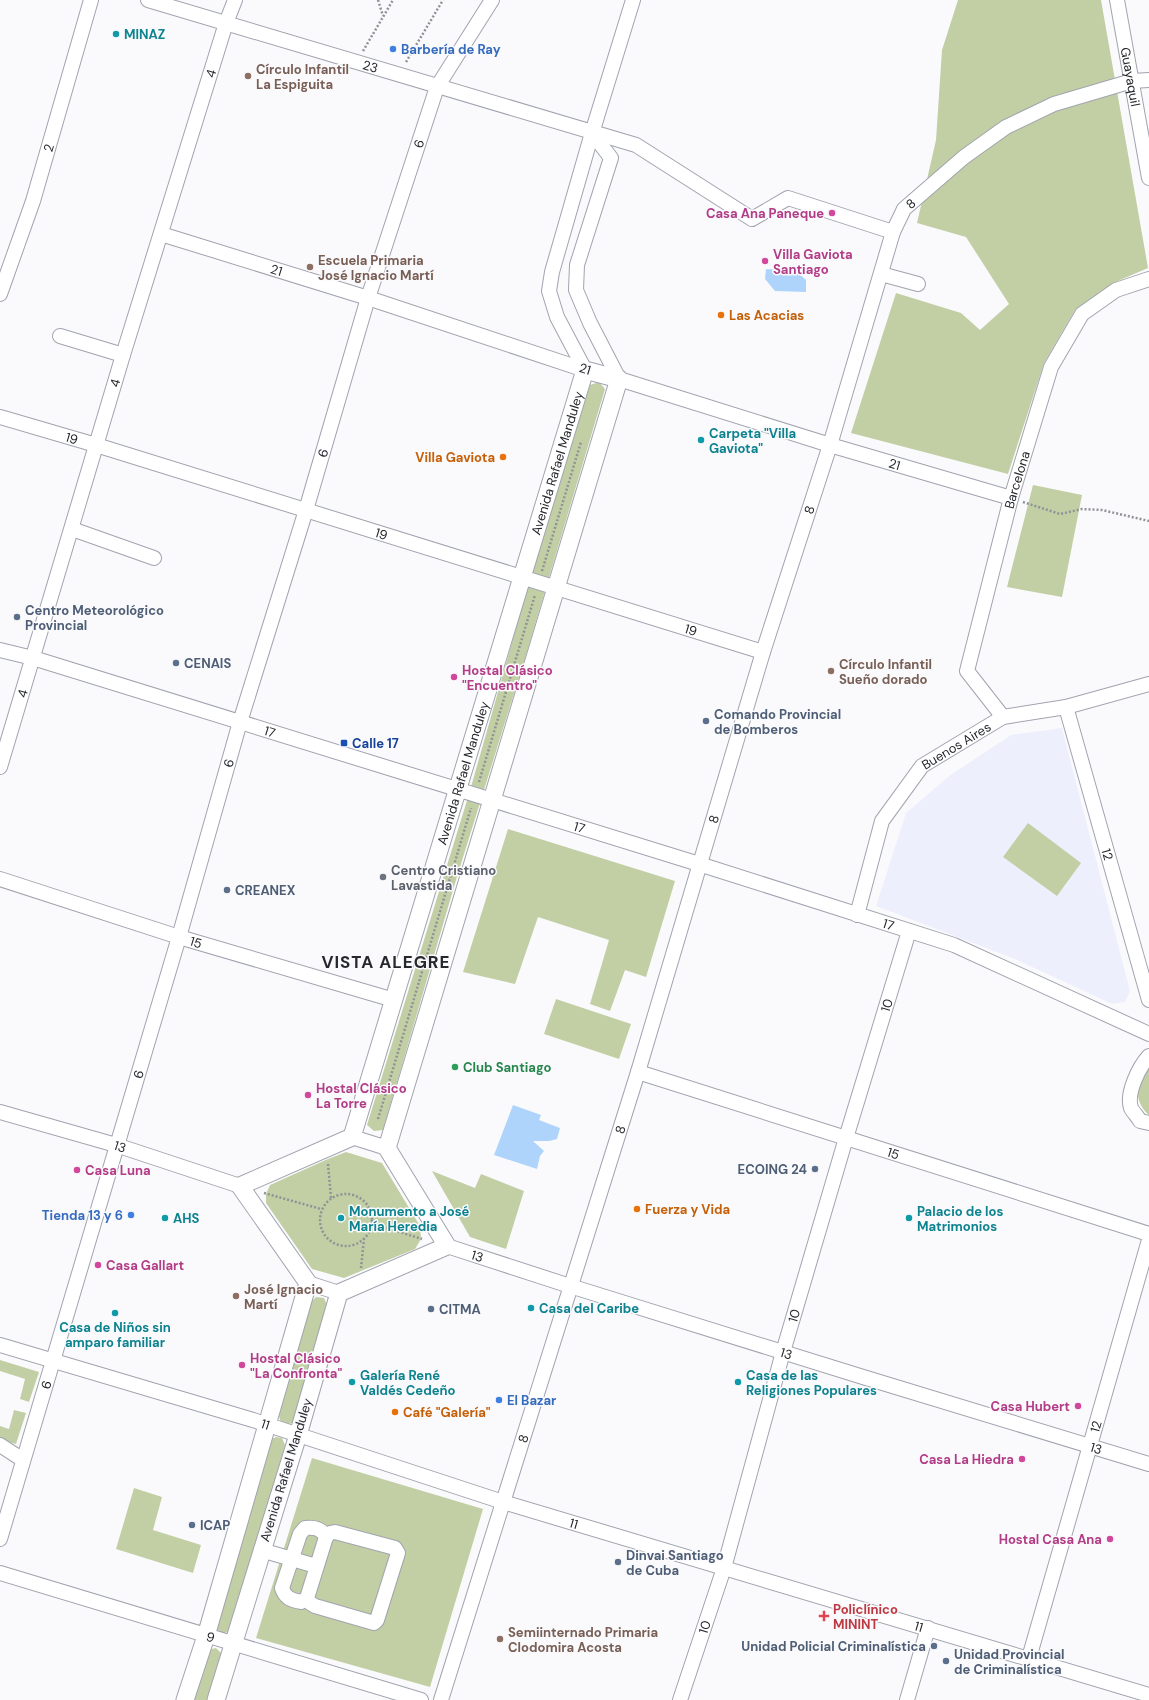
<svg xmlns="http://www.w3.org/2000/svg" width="1149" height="1700" font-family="'DM Sans',sans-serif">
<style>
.built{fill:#edf0fc}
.green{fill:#c2cfa4}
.water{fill:#aed4fc}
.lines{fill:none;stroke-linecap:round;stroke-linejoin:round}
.minor-casing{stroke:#a1a4af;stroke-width:16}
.major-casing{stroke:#a1a4af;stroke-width:19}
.path{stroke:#919296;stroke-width:2.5;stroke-dasharray:2 2;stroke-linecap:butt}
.minor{stroke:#fff;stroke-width:14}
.major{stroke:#fff;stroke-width:17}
.culture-dot{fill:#0f9aa8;stroke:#fafafd;stroke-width:1.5}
.shop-dot{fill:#3f7fe0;stroke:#fafafd;stroke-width:1.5}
.education-dot{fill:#8d6e63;stroke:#fafafd;stroke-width:1.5}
.hotel-dot{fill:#d1479c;stroke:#fafafd;stroke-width:1.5}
.food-dot{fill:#e8710a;stroke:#fafafd;stroke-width:1.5}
.service-dot{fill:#5c6f8a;stroke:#fafafd;stroke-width:1.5}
.transit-dot{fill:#1a4fb4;stroke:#fafafd;stroke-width:1.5}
.worship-dot{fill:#6b7280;stroke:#fafafd;stroke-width:1.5}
.leisure-dot{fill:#2e9e5b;stroke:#fafafd;stroke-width:1.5}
.health-dot{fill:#e0444e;stroke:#fafafd;stroke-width:1.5}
.labels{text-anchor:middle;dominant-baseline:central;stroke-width:3;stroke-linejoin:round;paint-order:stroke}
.culture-label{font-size:13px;font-weight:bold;fill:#0d838f;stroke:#fafafd;text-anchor:start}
.shop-label{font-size:13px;font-weight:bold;fill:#366cbe;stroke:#fafafd;text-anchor:start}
.street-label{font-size:13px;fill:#27282d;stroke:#fafafd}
.education-label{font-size:13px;font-weight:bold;fill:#785e54;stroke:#fafafd;text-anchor:start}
.hotel-label{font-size:13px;font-weight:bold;fill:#b23c85;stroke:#fafafd;text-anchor:start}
.food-label{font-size:13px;font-weight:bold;fill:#c56008;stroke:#fafafd;text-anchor:start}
.service-label{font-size:13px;font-weight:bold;fill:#4e5e75;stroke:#fafafd;text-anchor:start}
.transit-label{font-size:13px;font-weight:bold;fill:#164399;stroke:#fafafd;text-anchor:start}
.worship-label{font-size:13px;font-weight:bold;fill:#5b616d;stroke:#fafafd;text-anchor:start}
.leisure-label{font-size:13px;font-weight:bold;fill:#27864d;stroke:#fafafd;text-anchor:start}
.health-label{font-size:13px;font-weight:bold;fill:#be3a42;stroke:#fafafd;text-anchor:start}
.district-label{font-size:17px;font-weight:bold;letter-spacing:1px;fill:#27282d;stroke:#fafafd}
</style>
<rect width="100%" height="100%" fill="#fafafd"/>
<path class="built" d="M1062 728 1130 991 1125 1002 1112 1004 1015 959 876 906 906 813 949 776 1011 735Z"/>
<g class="green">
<path d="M958 0H1101L1148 268 1113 283 1075 310 1044 363 1008 474 851 433 896 293 961 313 980 330 1009 304 966 237 917 223 936 140 942 50Z"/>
<path d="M599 382 605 389 525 658 456 880 383 1130 374 1131 367 1125 469 794 530 579 590 385Z"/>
<path d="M1033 485 1082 495 1062 597 1007 587Z"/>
<path d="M1028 823 1081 863 1057 896 1003 857Z"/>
<path d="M508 829 675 881 646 977 625 970 610 1011 590 1004 609 940 538 917 515 984 463 972Z"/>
<path d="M556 999 631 1024 619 1059 544 1034Z"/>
<path d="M1149 1068V1115C1134 1103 1134 1081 1149 1068Z"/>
<path d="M346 1152 382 1163 420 1226 421 1239 415 1249 344 1278 312 1269 266 1203V1194L270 1185 328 1159Z"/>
<path d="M432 1171 475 1188 481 1174 524 1191 506 1249 470 1237Z"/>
<path d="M316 1297 324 1298 327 1305 293 1422 288 1425 281 1423 279 1416 312 1301Z"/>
<path d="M0 1360 39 1372 29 1402 20 1399 25 1379 0 1371Z"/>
<path d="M14 1410 26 1413 16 1444 0 1440V1426L9 1429Z"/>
<path d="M276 1437 282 1438 285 1445 231 1628 228 1632 223 1633 216 1629 271 1439Z"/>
<path d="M312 1458 483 1509 430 1687 256 1638Z"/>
<path d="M134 1488 162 1497 153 1530 201 1545 193 1573 116 1549Z"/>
<path d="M216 1648 222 1654 208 1700H192L211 1649Z"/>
</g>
<g class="water">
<path d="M766 269 796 271 806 280V292L775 291 765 279Z"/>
<path d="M513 1105 541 1115 539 1120 560 1128 557 1139 549 1141H533L544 1151 540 1156 537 1169 494 1155Z"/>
</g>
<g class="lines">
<defs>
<g id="minor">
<path id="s1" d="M148 0 636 145 752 219 788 198 893 232"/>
<path id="s2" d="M1117 0 1149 178"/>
<path id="s3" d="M592 133 611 158 577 265 576 290 590 323 619 379 830 445 1011 498"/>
<path id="s4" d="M161 234 368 298 585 370"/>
<path d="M881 274 918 284"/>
<path id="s5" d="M0 294 33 201 91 0"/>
<path d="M60 336 123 355"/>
<path d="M585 370 557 317 549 291 552 272 592 133 633 0"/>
<path id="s6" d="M0 417 96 445 763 652"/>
<path d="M72 529 154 558"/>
<path id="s7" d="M0 650 33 658 699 864 954 945 1149 1034"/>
<path id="s8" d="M1066 707 1149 1000"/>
<path id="s9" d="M1003 717 967 671 1011 498 1051 367 1082 314 1116 290 1149 279"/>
<path id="s10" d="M0 767 123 355 226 23 235 0"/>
<path id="s11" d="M0 879 179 937 394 1000"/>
<path id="s12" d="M857 915 882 821 922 766 1003 717 1066 707 1149 684"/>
<path d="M1149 1056C1139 1067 1126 1093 1131 1108 1133 1112 1138 1117 1140 1121L1149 1123"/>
<path id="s13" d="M638 1072 1149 1234"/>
<path id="s14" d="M0 1112 116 1145 240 1186"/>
<path d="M352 1137 387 1148"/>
<path id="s15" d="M447 1246 570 1286 863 1377 1149 1464"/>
<path d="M308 1283 339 1293"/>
<path id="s16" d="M0 1345 253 1420 503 1502 1149 1695"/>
<path d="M0 1445 23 1460"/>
<path id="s17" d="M0 1539 179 937 240 722 306 510 368 298 437 87 492 0"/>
<path d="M261 1550 316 1566"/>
<path id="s18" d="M0 1573 421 1700"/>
<path d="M307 1598 310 1603 315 1606 374 1623 377 1620 398 1553 395 1548 335 1532 330 1533 326 1537 307 1598 301 1602C291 1600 285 1598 282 1588L300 1534 305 1528C314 1527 321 1528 326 1537"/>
<path id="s19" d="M1029 1658 1149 1240"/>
<path id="s20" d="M441 1700 638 1072 763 652 830 445 893 232 904 209 964 157 1006 127 1054 104 1132 81 1149 80"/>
<path id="s21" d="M680 1700 724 1568 783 1352 846 1138 909 931"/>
<path d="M907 1700 928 1628"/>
</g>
<g id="major">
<path id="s22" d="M185 1700 206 1636 308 1283 240 1186 352 1137 585 370 619 379 387 1148 447 1246 339 1293 298 1435 216 1700"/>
</g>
</defs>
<use href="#minor" class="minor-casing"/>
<use href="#major" class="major-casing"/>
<g class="path">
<path d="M378 0 383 16"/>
<path d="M363 51 393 0"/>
<path d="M406 62 443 0"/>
<path d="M1023 502 1060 514 1082 509 1102 510 1149 521"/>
<path d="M542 571 581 442"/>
<path d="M479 782 535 595"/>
<path d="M378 1119 471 808"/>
<path d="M328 1164 331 1198"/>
<path d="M264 1193 321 1209"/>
<circle cx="346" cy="1220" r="26"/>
<path d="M371 1223 422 1239"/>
<path d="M361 1268 364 1239"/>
</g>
<use href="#minor" class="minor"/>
<use href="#major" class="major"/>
</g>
<g class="culture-dot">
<circle cx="116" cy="34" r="4"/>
<circle cx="701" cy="440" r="4"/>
<circle cx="165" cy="1218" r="4"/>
<circle cx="341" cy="1218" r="4"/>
<circle cx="909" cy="1218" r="4"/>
<circle cx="531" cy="1308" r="4"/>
<circle cx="115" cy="1313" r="4"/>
<circle cx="352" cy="1382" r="4"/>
<circle cx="738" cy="1382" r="4"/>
</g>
<g class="shop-dot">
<circle cx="393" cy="49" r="4"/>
<circle cx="131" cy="1215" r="4"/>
<circle cx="499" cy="1400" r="4"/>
</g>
<g class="education-dot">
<circle cx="248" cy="76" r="4"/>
<circle cx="310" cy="267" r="4"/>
<circle cx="831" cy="671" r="4"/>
<circle cx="236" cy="1296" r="4"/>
<circle cx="500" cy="1639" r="4"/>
</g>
<g class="hotel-dot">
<circle cx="832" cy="213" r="4"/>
<circle cx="765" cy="261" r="4"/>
<circle cx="454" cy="677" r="4"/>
<circle cx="308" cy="1095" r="4"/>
<circle cx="77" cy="1170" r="4"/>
<circle cx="98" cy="1265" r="4"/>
<circle cx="242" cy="1365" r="4"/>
<circle cx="1078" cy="1406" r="4"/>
<circle cx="1022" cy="1459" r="4"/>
<circle cx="1110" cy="1539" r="4"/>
</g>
<g class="food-dot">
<circle cx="721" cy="315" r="4"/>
<circle cx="503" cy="457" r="4"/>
<circle cx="637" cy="1209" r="4"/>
<circle cx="395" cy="1412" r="4"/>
</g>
<g class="service-dot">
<circle cx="17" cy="617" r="4"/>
<circle cx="176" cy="663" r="4"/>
<circle cx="706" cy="721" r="4"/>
<circle cx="227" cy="890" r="4"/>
<circle cx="815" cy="1169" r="4"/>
<circle cx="431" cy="1309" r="4"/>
<circle cx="192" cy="1525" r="4"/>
<circle cx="618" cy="1562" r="4"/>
<circle cx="934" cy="1646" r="4"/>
<circle cx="946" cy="1661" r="4"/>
</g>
<rect class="transit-dot" x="340" y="739" width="8" height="8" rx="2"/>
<circle class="worship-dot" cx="383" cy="877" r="4"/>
<circle class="leisure-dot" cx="455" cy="1067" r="4"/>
<path class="health-dot" d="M822 1610h4v4h4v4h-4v4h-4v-4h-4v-4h4z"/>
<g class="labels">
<g class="culture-label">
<text x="124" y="34">MINAZ</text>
<text x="709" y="433">Carpeta "Villa<tspan x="709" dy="15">Gaviota"</tspan></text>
<text x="349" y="1211">Monumento a José<tspan x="349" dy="15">María Heredia</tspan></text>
<text x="917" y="1211">Palacio de los<tspan x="917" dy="15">Matrimonios</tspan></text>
<text x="173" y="1218">AHS</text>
<text x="539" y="1308">Casa del Caribe</text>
<text x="115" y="1327" text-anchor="middle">Casa de Niños sin<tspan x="115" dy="15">amparo familiar</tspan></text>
<text x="360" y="1375">Galería René<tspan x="360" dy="15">Valdés Cedeño</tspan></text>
<text x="746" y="1375">Casa de las<tspan x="746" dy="15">Religiones Populares</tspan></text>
</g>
<g class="shop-label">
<text x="401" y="49">Barbería de Ray</text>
<text x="123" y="1215" text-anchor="end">Tienda 13 y 6</text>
<text x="507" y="1400">El Bazar</text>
</g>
<g class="street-label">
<text stroke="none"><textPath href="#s1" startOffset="232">23</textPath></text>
<text stroke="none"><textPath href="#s10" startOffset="725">4</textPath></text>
<text stroke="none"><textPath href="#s2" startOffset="78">Guayaquil</textPath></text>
<text stroke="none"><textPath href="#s17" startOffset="1457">6</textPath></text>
<text stroke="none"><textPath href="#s5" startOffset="154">2</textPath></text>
<text stroke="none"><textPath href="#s20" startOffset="1570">8</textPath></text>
<text stroke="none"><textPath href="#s4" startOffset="121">21</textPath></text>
<text transform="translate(585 369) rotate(17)">21</text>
<text stroke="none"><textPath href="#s10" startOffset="401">4</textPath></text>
<text stroke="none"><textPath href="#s6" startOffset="75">19</textPath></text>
<text stroke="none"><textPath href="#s17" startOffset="1133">6</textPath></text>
<text stroke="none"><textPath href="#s22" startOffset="1380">Avenida Rafael Manduley</textPath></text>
<text stroke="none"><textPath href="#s3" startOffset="556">21</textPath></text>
<text stroke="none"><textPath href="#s9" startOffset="256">Barcelona</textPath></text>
<text stroke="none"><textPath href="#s20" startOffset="1246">8</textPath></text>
<text stroke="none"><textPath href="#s6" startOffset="399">19</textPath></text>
<text stroke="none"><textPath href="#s6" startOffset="723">19</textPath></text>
<text stroke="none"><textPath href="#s10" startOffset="77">4</textPath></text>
<text stroke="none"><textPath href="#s7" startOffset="282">17</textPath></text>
<text stroke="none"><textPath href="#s12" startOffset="205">Buenos Aires</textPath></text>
<text stroke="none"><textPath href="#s17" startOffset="809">6</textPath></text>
<text stroke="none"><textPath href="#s22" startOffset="1056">Avenida Rafael Manduley</textPath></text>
<text stroke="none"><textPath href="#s20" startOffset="922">8</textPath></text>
<text stroke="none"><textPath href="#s7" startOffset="606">17</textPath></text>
<text stroke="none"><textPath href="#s8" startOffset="153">12</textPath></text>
<text stroke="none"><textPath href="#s7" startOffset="930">17</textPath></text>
<text stroke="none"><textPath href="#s11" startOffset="206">15</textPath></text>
<text stroke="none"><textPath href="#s21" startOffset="725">10</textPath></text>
<text stroke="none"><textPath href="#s17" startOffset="485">6</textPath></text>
<text stroke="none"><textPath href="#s20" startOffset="598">8</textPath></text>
<text stroke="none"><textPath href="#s14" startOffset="125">13</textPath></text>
<text stroke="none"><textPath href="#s13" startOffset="268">15</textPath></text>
<text stroke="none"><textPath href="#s15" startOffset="32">13</textPath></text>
<text stroke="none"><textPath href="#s21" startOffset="401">10</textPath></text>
<text stroke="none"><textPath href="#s15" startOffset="356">13</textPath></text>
<text stroke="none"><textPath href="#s17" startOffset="161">6</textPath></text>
<text stroke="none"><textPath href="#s16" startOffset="277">11</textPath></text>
<text stroke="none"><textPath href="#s19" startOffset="241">12</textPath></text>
<text stroke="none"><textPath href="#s20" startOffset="274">8</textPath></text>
<text stroke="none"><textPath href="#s15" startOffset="680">13</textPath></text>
<text transform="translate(286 1470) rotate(-73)">Avenida Rafael Manduley</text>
<text stroke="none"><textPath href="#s16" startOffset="601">11</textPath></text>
<text stroke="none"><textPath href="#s16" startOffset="961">11</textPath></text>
<text stroke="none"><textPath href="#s21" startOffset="77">10</textPath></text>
<text stroke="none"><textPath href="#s18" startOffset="220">9</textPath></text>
</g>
<g class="education-label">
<text x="256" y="69">Círculo Infantil<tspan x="256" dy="15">La Espiguita</tspan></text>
<text x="318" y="260">Escuela Primaria<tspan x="318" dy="15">José Ignacio Martí</tspan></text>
<text x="839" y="664">Círculo Infantil<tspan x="839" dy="15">Sueño dorado</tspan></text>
<text x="244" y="1289">José Ignacio<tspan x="244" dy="15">Martí</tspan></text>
<text x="508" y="1632">Semiinternado Primaria<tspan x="508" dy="15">Clodomira Acosta</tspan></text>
</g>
<g class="hotel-label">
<text x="824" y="213" text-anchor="end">Casa Ana Paneque</text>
<text x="773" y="254">Villa Gaviota<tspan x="773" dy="15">Santiago</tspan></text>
<text x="462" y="670">Hostal Clásico<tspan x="462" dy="15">"Encuentro"</tspan></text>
<text x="316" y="1088">Hostal Clásico<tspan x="316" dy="15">La Torre</tspan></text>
<text x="85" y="1170">Casa Luna</text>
<text x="106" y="1265">Casa Gallart</text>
<text x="250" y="1358">Hostal Clásico<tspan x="250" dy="15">"La Confronta"</tspan></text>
<text x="1070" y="1406" text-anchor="end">Casa Hubert</text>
<text x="1014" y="1459" text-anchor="end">Casa La Hiedra</text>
<text x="1102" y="1539" text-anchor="end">Hostal Casa Ana</text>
</g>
<g class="food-label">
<text x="729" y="315">Las Acacias</text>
<text x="495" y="457" text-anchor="end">Villa Gaviota</text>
<text x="645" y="1209">Fuerza y Vida</text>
<text x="403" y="1412">Café "Galería"</text>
</g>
<g class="service-label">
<text x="25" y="610">Centro Meteorológico<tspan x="25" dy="15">Provincial</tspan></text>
<text x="184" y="663">CENAIS</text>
<text x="714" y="714">Comando Provincial<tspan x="714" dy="15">de Bomberos</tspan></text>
<text x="235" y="890">CREANEX</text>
<text x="807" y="1169" text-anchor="end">ECOING 24</text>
<text x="439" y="1309">CITMA</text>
<text x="200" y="1525">ICAP</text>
<text x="626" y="1555">Dinvai Santiago<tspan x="626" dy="15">de Cuba</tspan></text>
<text x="926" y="1646" text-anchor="end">Unidad Policial Criminalística</text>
<text x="954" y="1654">Unidad Provincial<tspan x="954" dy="15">de Criminalística</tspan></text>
</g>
<g class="transit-label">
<text x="352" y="743">Calle 17</text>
</g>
<g class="worship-label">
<text x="391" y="870">Centro Cristiano<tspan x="391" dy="15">Lavastida</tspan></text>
</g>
<g class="leisure-label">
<text x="463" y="1067">Club Santiago</text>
</g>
<g class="health-label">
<text x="833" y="1609">Policlínico<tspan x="833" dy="15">MININT</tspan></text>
</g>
<g class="district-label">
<text x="386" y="962">VISTA ALEGRE</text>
</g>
</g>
</svg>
